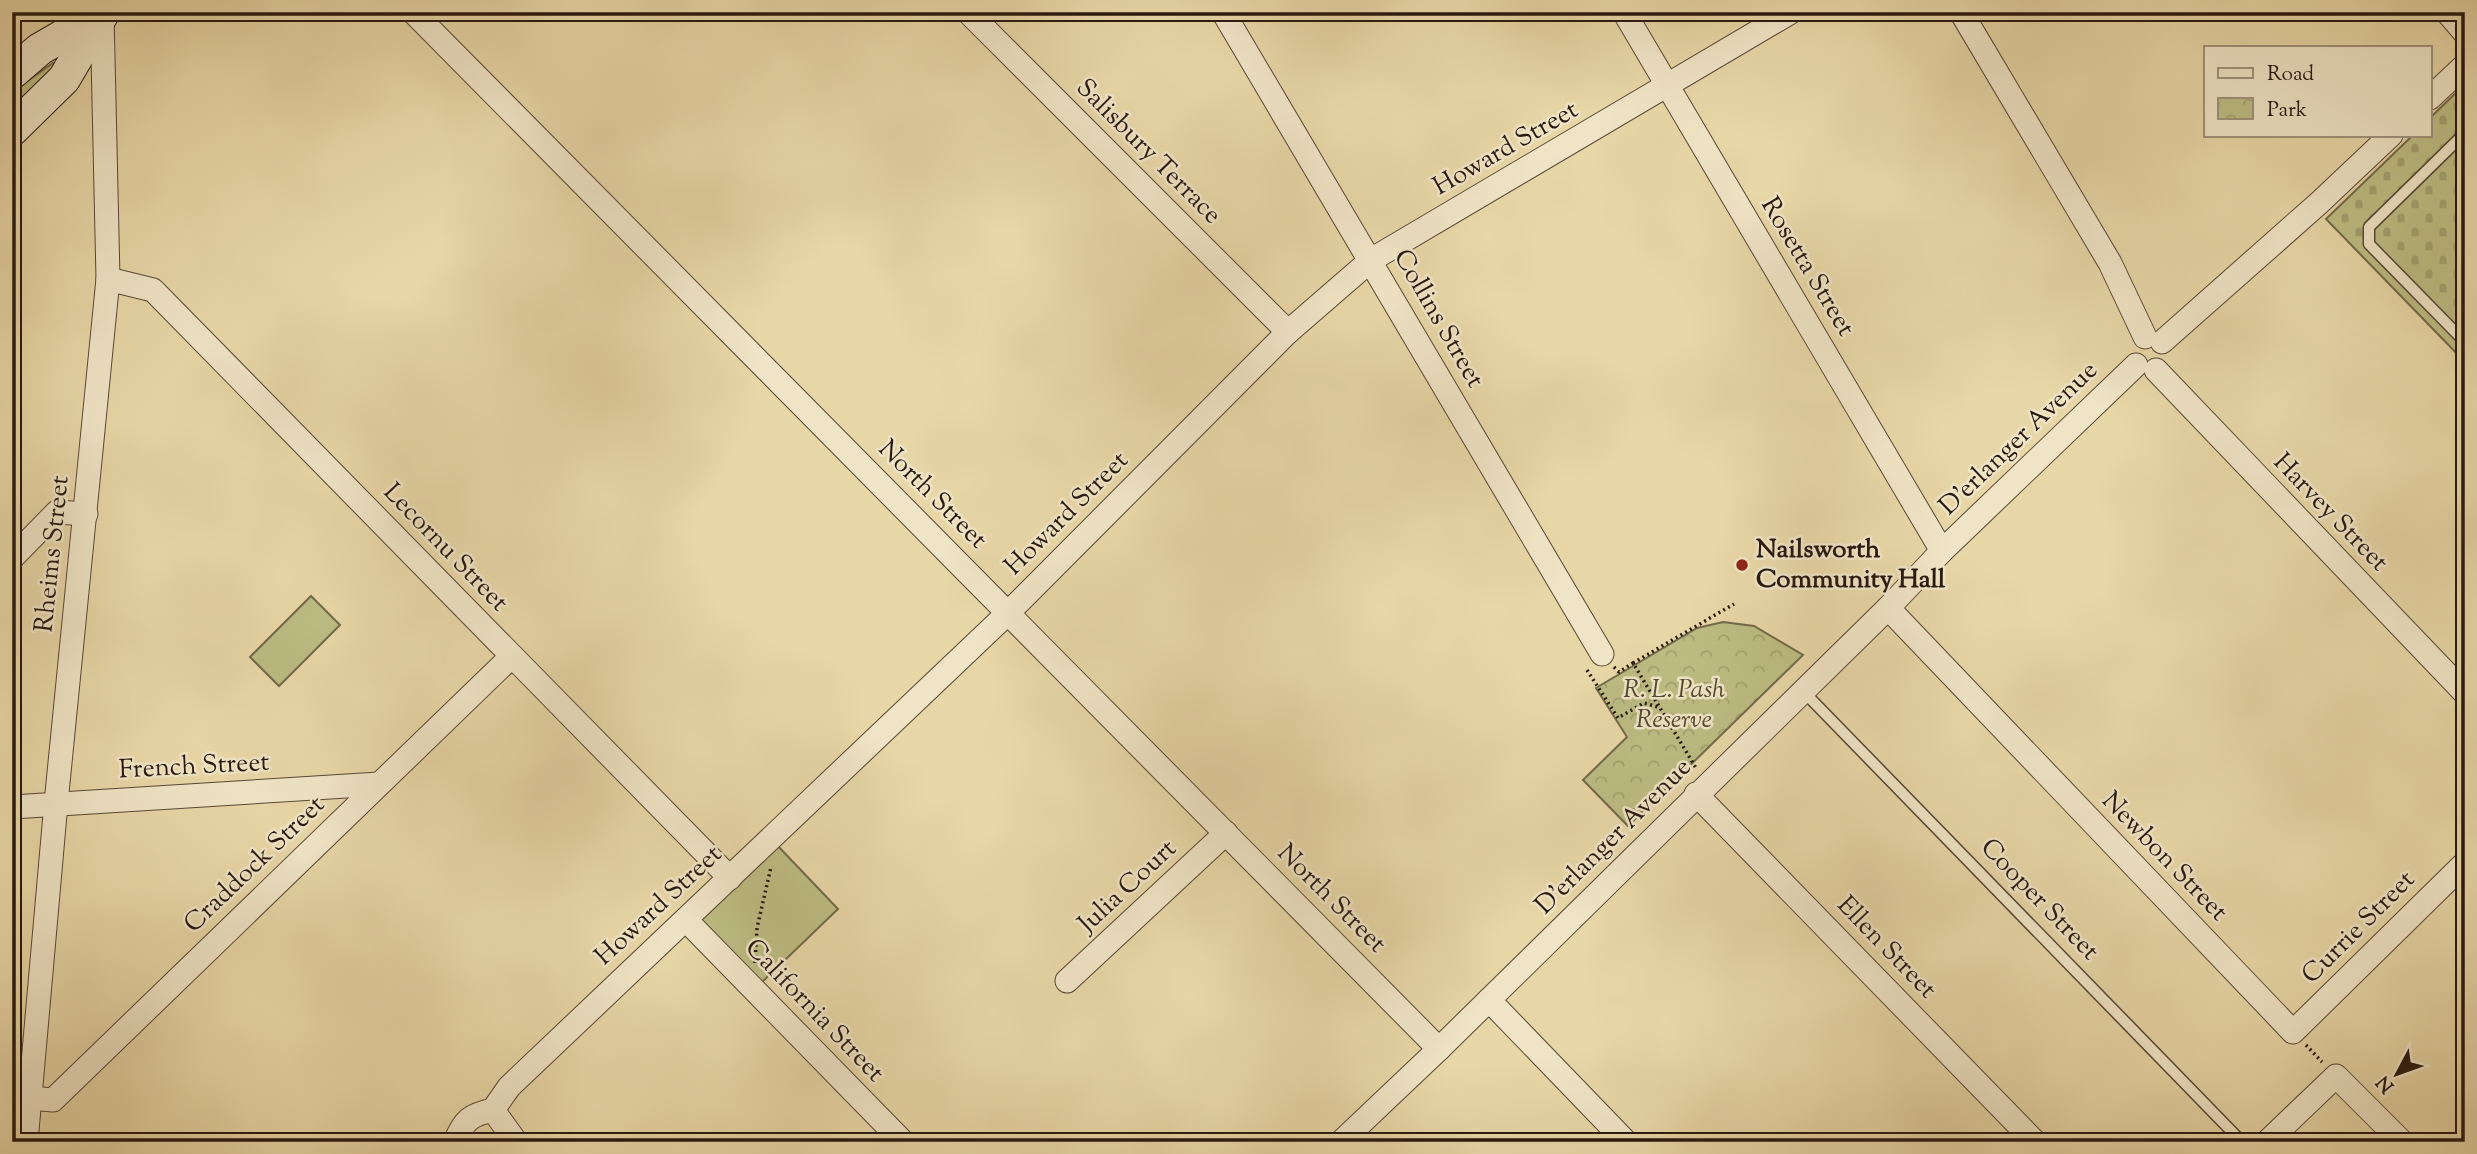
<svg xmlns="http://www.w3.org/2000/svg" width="2477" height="1154" font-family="'Sorts Mill Goudy',serif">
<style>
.grass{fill:#bcbc82;stroke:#726a49;stroke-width:2}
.cemetery{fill:url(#cemetery-stones);stroke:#726a49;stroke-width:2}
.park{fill:url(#park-crowns);stroke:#726a49;stroke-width:2}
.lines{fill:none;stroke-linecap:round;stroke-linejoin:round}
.lane-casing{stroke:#584836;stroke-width:13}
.street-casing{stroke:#584836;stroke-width:25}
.secondary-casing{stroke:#281910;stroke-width:34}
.path{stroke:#281910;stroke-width:3.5;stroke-dasharray:2 3.5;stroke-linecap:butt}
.lane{stroke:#efe4c5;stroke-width:10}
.street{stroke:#efe4c5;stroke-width:23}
.secondary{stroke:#efe4c5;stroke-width:32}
.poi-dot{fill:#8f2418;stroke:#efe4c5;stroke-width:2.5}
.labels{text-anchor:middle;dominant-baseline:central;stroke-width:5;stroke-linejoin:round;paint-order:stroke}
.street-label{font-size:26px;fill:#281910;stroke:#efe4c5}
.poi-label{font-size:26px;font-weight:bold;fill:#281910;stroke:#efe4c5;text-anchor:start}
.park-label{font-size:26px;font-style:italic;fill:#544a32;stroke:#efe4c5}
</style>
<defs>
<pattern id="cemetery-stones" width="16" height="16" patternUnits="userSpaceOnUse" patternTransform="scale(1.75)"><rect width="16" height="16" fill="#bcbc82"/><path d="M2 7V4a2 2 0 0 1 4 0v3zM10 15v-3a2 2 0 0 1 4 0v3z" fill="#a2a16f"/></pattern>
<pattern id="park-crowns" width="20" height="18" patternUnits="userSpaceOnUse" patternTransform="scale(1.75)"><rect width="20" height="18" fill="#bcbc82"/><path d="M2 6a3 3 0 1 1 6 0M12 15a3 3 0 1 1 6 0" fill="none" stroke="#a2a16f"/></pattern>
</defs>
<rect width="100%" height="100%" fill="#e7d6a6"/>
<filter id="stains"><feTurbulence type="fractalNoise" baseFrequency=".00286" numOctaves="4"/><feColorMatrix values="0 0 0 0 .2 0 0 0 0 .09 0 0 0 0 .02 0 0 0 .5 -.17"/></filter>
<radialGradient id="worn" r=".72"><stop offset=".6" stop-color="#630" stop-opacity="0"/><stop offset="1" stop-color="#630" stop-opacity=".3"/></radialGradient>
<g class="grass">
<path d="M53 63 55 65 12 119V92Z"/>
<path d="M311 596 340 625 279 686 250 657Z"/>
<path d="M775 843 838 909 756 988 692 922Z"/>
</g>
<path class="cemetery" d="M2465 84V362L2326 219 2413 135H2430V118Z"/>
<path class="park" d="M1723 622 1754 626 1803 655 1628 826 1583 780 1627 737 1596 688 1697 628Z"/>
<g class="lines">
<defs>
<g id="lane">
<path d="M2465 133 2369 227V244L2465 342"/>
<path d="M1803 691 2242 1142"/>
</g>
<g id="street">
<path d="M413 12 1439 1049"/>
<path d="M968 12 1288 332"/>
<path d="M1223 12 1602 654"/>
<path d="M1624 12 1942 551"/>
<path d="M1961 12 2110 263 2145 337"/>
<path d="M2447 12 2465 33"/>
<path d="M2430 98 2465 65"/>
<path d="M108 279 153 290 730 878"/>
<path d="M2162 342 2319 203 2391 135"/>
<path d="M2156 370 2465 693"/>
<path d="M12 558 57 512 86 514"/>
<path d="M1888 608 2293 1032 2465 863"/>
<path d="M1696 794 2035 1142"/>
<path d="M12 807 379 784"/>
<path d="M686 920 903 1142"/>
<path d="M1067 981 1226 833"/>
<path d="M1489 1000 1626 1142"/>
<path d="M30 1098 53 1100 512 656"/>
<path d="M493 1110 516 1142"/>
<path d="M26 1142 56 803 108 279 102 12"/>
<path d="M455 1142C464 1120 470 1115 493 1110L509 1087 1009 612 1288 332 1371 260 1791 12"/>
<path d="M1341 1142 1439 1049 1888 608 1942 551 2136 365"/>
<path d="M2267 1142 2336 1076 2402 1142"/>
</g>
<g id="secondary">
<path d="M12 73 40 49 99 15"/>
<path d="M12 130 64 79 103 13"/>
</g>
</defs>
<use href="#lane" class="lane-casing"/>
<use href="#street" class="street-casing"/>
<use href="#secondary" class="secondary-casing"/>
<g class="path">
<path d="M1633 663 1734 604"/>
<path d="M1614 667 1619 672 1633 663 1696 768"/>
<path d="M1587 670 1618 718 1644 703 1658 707"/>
<path d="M755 963 757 928 771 867"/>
<path d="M2306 1045 2322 1062"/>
</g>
<use href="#lane" class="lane"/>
<use href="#street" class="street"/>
<use href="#secondary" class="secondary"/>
</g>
<circle class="poi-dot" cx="1742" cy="565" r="7"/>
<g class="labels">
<g class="street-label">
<text transform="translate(1506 149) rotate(-30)">Howard Street</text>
<text transform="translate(1148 152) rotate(45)">Salisbury Terrace</text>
<text transform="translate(1807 267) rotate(59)">Rosetta Street</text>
<text transform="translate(1438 319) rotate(60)">Collins Street</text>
<text transform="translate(2019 439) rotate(-44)">D'erlanger Avenue</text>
<text transform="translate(932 495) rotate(45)">North Street</text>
<text transform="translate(2330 513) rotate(46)">Harvey Street</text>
<text transform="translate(1067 514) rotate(-45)">Howard Street</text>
<text transform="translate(445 548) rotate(46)">Lecornu Street</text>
<text transform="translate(53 554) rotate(-84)">Rheims Street</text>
<text transform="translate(194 767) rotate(-3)">French Street</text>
<text transform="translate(1614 837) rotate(-45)">D'erlanger Avenue</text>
<text transform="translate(2164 857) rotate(46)">Newbon Street</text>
<text transform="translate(255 865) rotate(-44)">Craddock Street</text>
<text transform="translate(1128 887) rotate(-43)">Julia Court</text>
<text transform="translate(1331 899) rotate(45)">North Street</text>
<text transform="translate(2039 900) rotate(46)">Cooper Street</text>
<text transform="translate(659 906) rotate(-43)">Howard Street</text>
<text transform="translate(2359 928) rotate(-45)">Currie Street</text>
<text transform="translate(1886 948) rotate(46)">Ellen Street</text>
<text transform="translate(814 1011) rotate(46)">California Street</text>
</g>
<g class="poi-label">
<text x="1756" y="550">Nailsworth<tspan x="1756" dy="30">Community Hall</tspan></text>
</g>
<g class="park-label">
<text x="1674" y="690">R. L. Pash<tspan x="1674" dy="30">Reserve</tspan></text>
</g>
</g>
<rect width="2477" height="1154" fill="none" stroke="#e7d6a6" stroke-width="42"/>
<rect x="14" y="14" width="2449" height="1126" fill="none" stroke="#281910" stroke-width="3.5"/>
<rect x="21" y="21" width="2435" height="1112" fill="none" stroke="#281910" stroke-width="2"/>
<rect x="2204" y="46" width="228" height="91" fill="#efe4c5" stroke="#9f937d" stroke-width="2"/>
<rect x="2218" y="68" width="35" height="10" fill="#efe4c5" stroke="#9f937d" stroke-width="2"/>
<text x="2267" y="80" font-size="21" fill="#281910">Road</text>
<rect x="2218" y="98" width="35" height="21" fill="url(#park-crowns)" stroke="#9f937d" stroke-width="2"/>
<text x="2267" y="116" font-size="21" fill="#281910">Park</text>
<g transform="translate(2397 1074) rotate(229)" stroke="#efe4c5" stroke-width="5" paint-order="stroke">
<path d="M0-5L12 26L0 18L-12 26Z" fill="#281910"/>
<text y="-10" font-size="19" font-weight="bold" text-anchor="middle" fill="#281910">N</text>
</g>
<rect width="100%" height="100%" filter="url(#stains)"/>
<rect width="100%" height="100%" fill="url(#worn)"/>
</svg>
